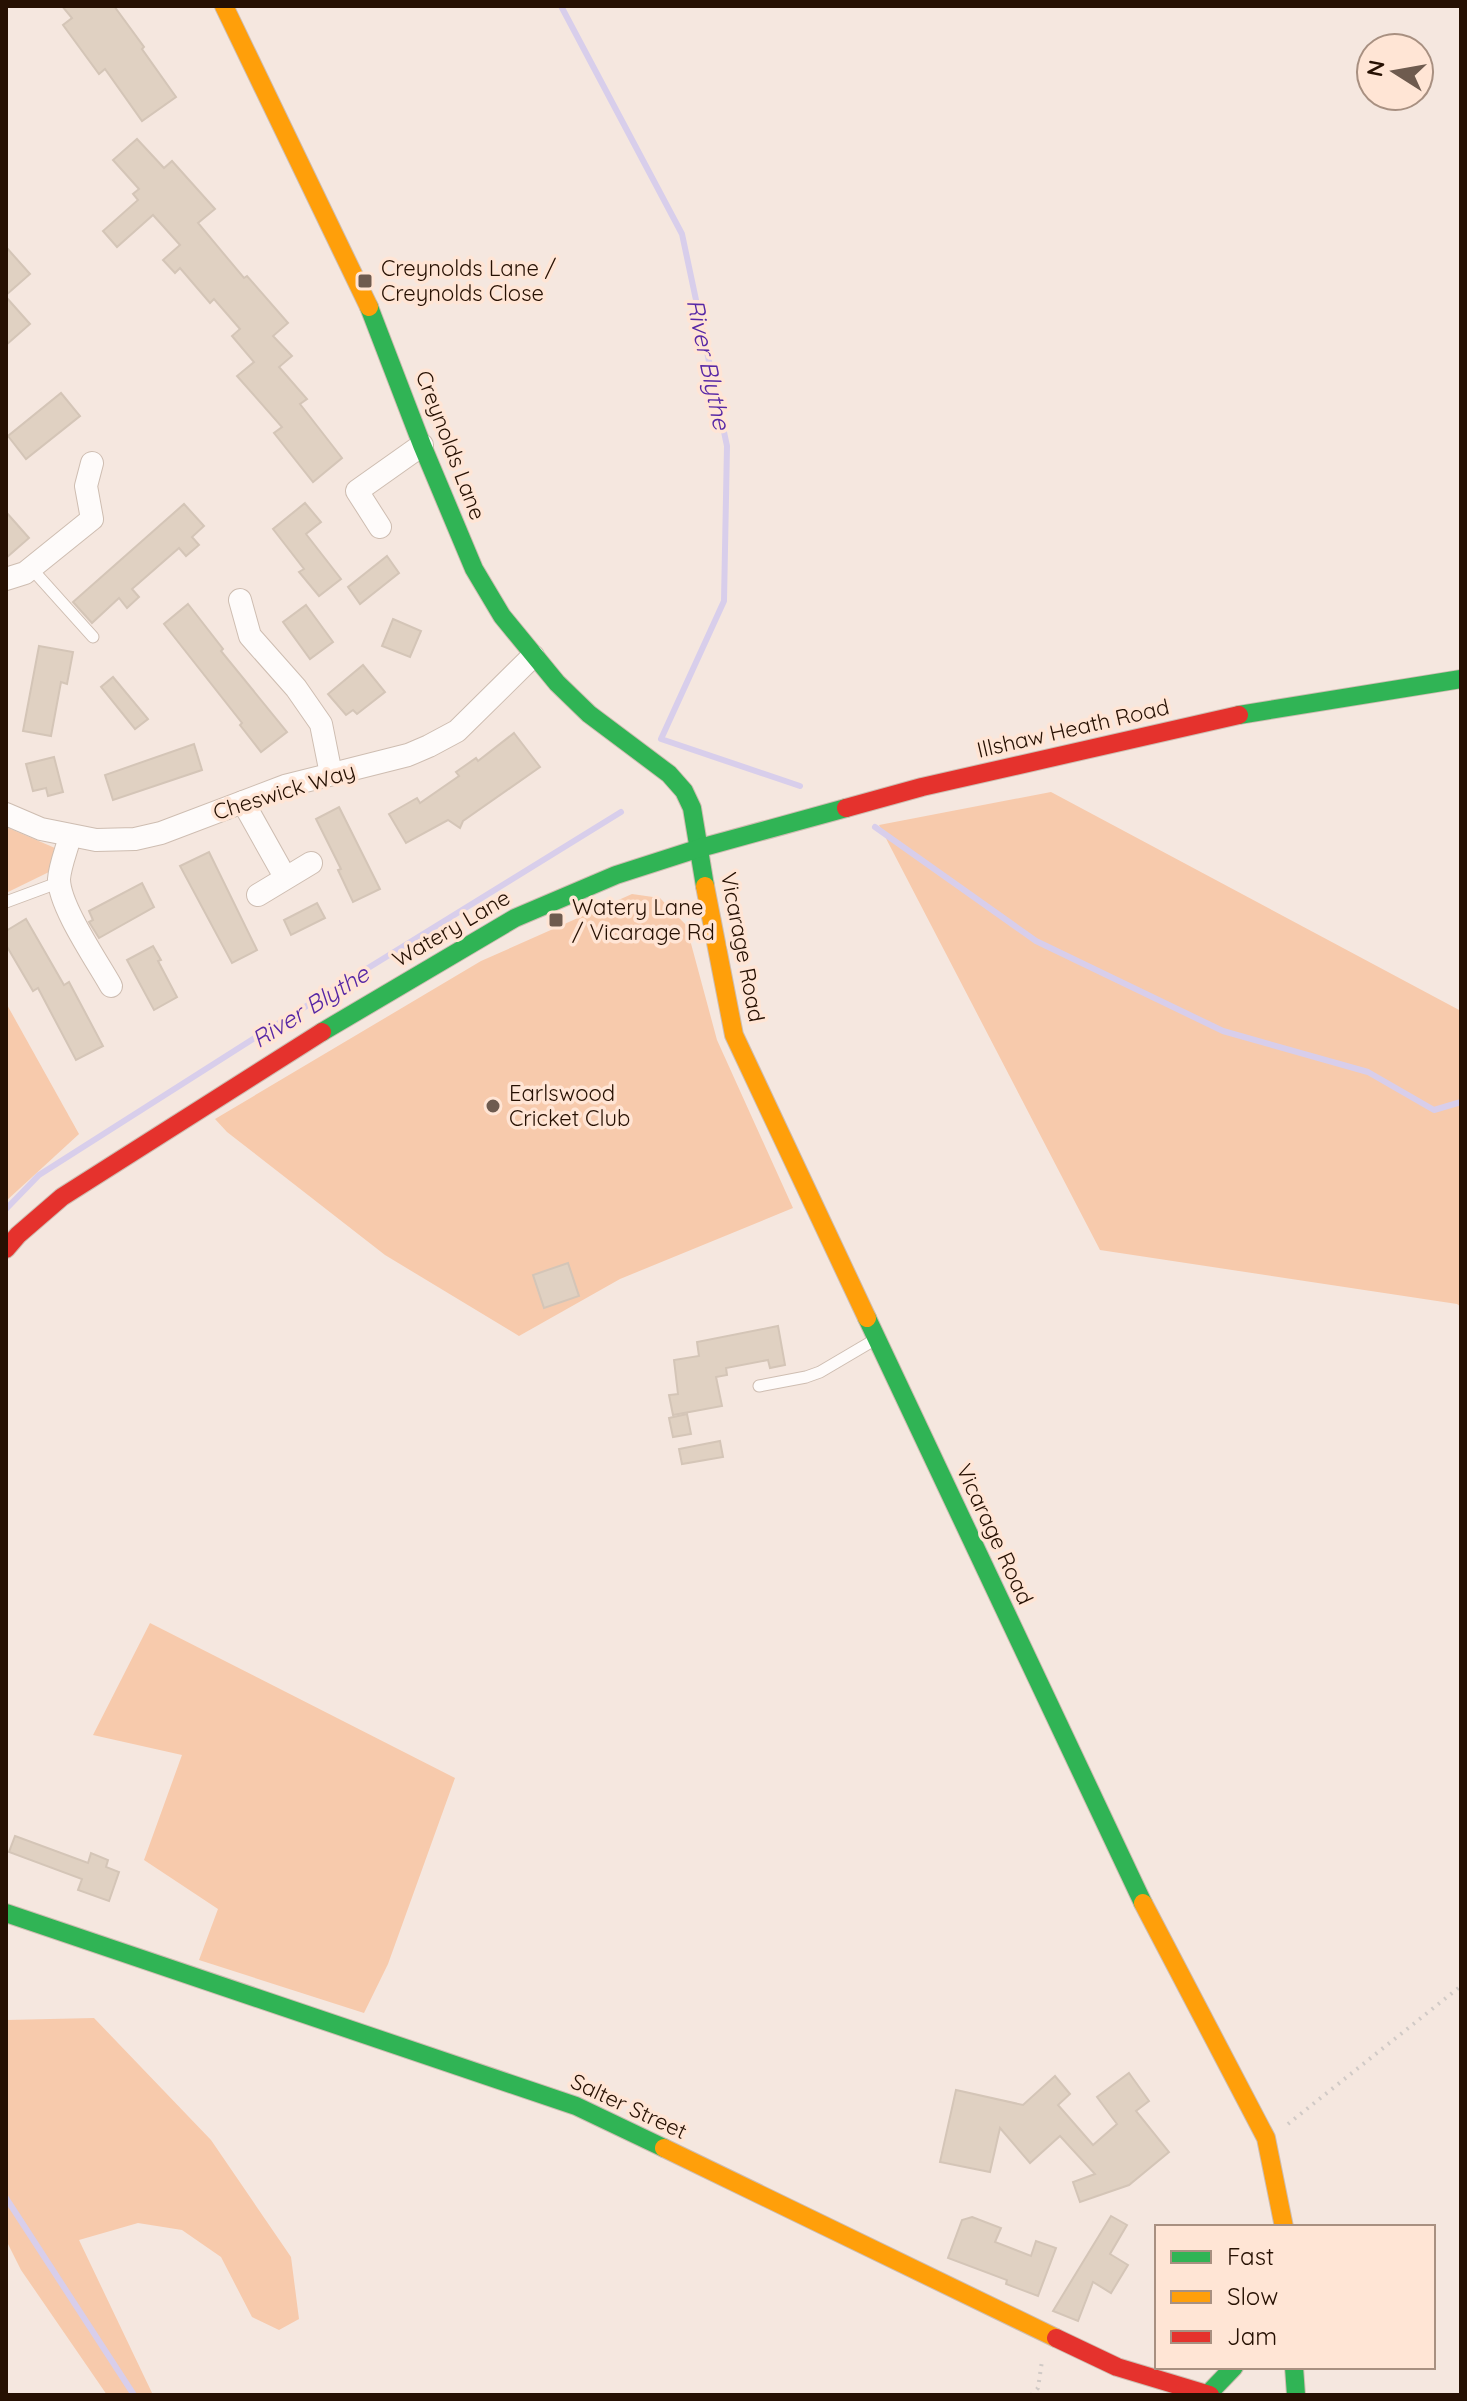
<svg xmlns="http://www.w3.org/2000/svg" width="1467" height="2401" font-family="Quicksand,sans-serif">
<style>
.green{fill:#f7caac}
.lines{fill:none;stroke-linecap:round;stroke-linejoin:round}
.stream{stroke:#d8ceeb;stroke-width:6}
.building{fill:#e0d1c2;stroke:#d4c5b7;stroke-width:2}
.lane-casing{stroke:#cebdb1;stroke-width:13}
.street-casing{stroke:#cebdb1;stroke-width:24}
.fast-casing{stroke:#cebdb1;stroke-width:20}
.slow-casing{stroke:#cebdb1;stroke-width:20}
.jam-casing{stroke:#cebdb1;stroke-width:20}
.path{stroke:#d1cac6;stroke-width:4;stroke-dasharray:2 6;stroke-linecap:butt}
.lane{stroke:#fefbfa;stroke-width:11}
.street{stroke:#fefbfa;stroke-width:22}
.fast{stroke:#30b455;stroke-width:18}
.slow{stroke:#ff9f0a;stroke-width:18}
.jam{stroke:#e5322d;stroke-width:18}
.poi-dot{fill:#6e5b4f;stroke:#ffe5d5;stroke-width:3}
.labels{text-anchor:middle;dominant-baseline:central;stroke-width:7;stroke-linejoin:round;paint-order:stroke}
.poi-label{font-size:22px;fill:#261002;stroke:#ffe5d5;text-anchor:start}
.street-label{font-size:22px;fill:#261002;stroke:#ffe5d5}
.water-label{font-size:24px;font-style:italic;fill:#5727a5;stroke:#ffe5d5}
</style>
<rect width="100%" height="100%" fill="#f5e7df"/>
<g class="green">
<path d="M1051 792 1461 1011V1307L1457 1304 1100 1250 879 825Z"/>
<path d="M6 827 55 848 56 861 49 872 6 893Z"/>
<path d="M632 894 660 898 686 925 717 1040 793 1208 620 1279 519 1336 385 1255 227 1132 215 1119 481 961Z"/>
<path d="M6 1003 79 1134 6 1201Z"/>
<path d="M150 1623 455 1778 388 1964 364 2013 199 1960 218 1909 144 1860 182 1755 93 1735Z"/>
<path d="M94 2018 211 2140 291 2257 299 2319 279 2330 252 2317 221 2257 182 2230 138 2223 79 2240 153 2395H107L21 2270 6 2240V2020Z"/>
</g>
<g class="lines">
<g class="stream">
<path d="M561 6 682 234 727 446 724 601 661 739 800 786"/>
<path d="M875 827 1036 941 1223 1031 1368 1072 1434 1110 1461 1102"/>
<path d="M6 1209 39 1175 253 1039 621 812"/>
<path d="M6 2198 134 2395"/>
</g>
</g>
<g class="building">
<path d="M62 6H114L144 47 142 49 176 97 142 121 105 69 99 74 63 25 72 18Z"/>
<path d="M137 139 164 168 172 161 215 209 198 223 244 278 247 276 288 323 273 336 292 356 279 367 307 399 300 404 342 458 313 482 274 433 282 427 237 376 254 362 232 336 240 329 214 299 210 303 180 268 175 273 163 260 180 245 153 215 117 247 103 231 138 200 133 194 139 189 113 160Z"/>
<path d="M6 247 30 274 6 295Z"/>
<path d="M6 297 30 324 6 345Z"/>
<path d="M61 393 80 416 26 459 8 436Z"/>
<path d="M305 503 321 522 306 534 341 579 319 596 299 572 304 569 273 529Z"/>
<path d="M184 504 204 526 192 537 199 545 186 556 179 548 132 589 139 597 127 608 119 598 92 623 73 602Z"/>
<path d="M6 512 29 538 6 558Z"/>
<path d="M387 556 399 573 360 604 348 587Z"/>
<path d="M188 604 223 649 221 651 287 732 261 752 240 725 242 723 164 624Z"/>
<path d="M306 605 333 642 310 659 283 622Z"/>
<path d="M393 619 421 631 410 657 382 646Z"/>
<path d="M39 646 73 652 67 684 61 682 51 736 23 731Z"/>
<path d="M363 665 385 692 357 714 353 710 346 715 328 694Z"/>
<path d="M113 677 148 719 135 729 101 687Z"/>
<path d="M514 733 540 767 463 821 460 828 448 820 406 843 389 814 417 798 420 803 459 776 456 772 476 758 478 761Z"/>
<path d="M194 744 202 770 113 800 105 775Z"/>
<path d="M54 757 63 792 48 796 46 788 33 791 26 764Z"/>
<path d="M339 807 380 889 353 902 338 870 341 869 316 819Z"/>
<path d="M209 852 257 950 232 963 180 866Z"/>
<path d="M142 883 154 907 99 938 89 922 93 920 89 911Z"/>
<path d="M317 903 325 918 291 935 284 920Z"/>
<path d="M26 919 64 985 69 982 103 1046 76 1060 38 988 33 991 6 945V931Z"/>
<path d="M153 946 161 960 158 961 177 997 154 1010 127 960Z"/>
<path d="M568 1263 579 1296 544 1308 533 1275Z"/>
<path d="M778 1326 785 1365 770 1368 768 1360 726 1368 727 1375 716 1377 722 1406 673 1415 669 1395 678 1394 674 1360 699 1356 697 1342Z"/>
<path d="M687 1414 691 1434 673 1437 669 1418Z"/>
<path d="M720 1441 723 1457 682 1464 679 1449Z"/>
<path d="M15 1836 88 1863 91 1853 108 1860 106 1867 119 1872 109 1901 78 1890 82 1879 9 1852Z"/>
<path d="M1129 2073 1149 2101 1136 2111 1169 2152 1129 2185 1080 2202 1073 2182 1095 2174 1060 2136 1030 2163 1000 2128 990 2172 940 2162 956 2090 1023 2105 1055 2076 1070 2094 1058 2105 1093 2145 1117 2124 1097 2097Z"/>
<path d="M1111 2216 1127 2225 1110 2254 1128 2265 1111 2293 1093 2282 1078 2321 1053 2311Z"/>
<path d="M972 2217 1001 2228 995 2242 1031 2256 1036 2241 1056 2248 1038 2296 1006 2284 1007 2280 948 2258 962 2220Z"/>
</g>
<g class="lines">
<defs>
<g id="lane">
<path d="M31 568 93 637"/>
<path d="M6 902 60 882"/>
<path d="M759 1386 806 1377 820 1372 876 1339"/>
</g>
<g id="street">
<path d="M380 527 357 491 422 445"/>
<path d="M6 579 25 573 92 519 86 486 92 463"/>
<path d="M240 600 250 636 296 688 321 724 331 774"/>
<path d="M243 802 285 877"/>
<path d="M6 814 41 829 96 840 135 839 161 833 285 786 408 755 429 746 457 731 533 656"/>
<path d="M70 836C67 849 60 865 59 879 59 906 97 961 111 986"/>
<path d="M258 895 311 863"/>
</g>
<g id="fast">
<path d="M369 307 422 445 474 569 502 616 557 683 589 714 669 774 684 791 692 808 705 886"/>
<path d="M1239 715 1461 679"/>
<path d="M322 1032 515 918 616 875 700 848 846 808"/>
<path d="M867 1318 1143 1903"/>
<path d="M6 1913 576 2106 664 2148"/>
<path d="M1294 2367 1296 2395"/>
<path d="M1208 2394 1234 2367"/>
</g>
<g id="slow">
<path d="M224 6 369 307"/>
<path d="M705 886 734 1035 867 1318"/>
<path d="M1143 1903 1266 2138 1284 2227"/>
<path d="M664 2148 1056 2338"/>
</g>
<g id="jam">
<path d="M846 808 922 787 1239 715"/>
<path d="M6 1249 18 1235 62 1197 322 1032"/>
<path d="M1056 2338 1117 2367 1210 2395"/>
</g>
</defs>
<use href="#lane" class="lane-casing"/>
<use href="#street" class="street-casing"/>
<use href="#fast" class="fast-casing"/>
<use href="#slow" class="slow-casing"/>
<use href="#jam" class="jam-casing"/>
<g class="path">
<path d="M1288 2124 1461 1986"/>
<path d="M1031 2395 1038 2388 1042 2361"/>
</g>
<use href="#lane" class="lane"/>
<use href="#street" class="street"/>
<use href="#fast" class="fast"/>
<use href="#slow" class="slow"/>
<use href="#jam" class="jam"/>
</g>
<g class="poi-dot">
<rect x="357" y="273" width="16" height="16" rx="4"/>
<rect x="548" y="912" width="16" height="16" rx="4"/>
<circle cx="493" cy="1106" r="8"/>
</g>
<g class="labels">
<g class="poi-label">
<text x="381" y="268">Creynolds Lane /<tspan x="381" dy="25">Creynolds Close</tspan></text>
<text x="572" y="907">Watery Lane<tspan x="572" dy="25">/ Vicarage Rd</tspan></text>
<text x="509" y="1093">Earlswood<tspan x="509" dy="25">Cricket Club</tspan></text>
</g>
<g class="street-label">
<text transform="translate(451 445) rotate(69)">Creynolds Lane</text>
<text transform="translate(1073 728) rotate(-13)">Illshaw Heath Road</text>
<text transform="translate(284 791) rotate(-17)">Cheswick Way</text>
<text transform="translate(451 928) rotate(-30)">Watery Lane</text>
<text transform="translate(743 947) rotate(79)">Vicarage Road</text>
<text transform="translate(995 1534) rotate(65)">Vicarage Road</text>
<text transform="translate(629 2106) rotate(25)">Salter Street</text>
</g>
<g class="water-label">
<text transform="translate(709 364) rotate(78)">River Blythe</text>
<text transform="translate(310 1006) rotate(-32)">River Blythe</text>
</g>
</g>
<rect width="1467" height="2401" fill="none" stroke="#261002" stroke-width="16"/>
<rect x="1155" y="2225" width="280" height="144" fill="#ffe5d5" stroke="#a89081" stroke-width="2"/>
<rect x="1171" y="2251" width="40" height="12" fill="#30b455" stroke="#a89081" stroke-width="2"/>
<text x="1227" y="2265" font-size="24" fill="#261002">Fast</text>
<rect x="1171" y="2291" width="40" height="12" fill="#ff9f0a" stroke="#a89081" stroke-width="2"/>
<text x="1227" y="2305" font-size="24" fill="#261002">Slow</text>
<rect x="1171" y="2331" width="40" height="12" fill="#e5322d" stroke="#a89081" stroke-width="2"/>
<text x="1227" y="2345" font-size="24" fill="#261002">Jam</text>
<g transform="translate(1395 72) rotate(281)"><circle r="38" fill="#ffe5d5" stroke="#a89081" stroke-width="2"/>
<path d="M0-6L14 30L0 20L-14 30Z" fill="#6e5b4f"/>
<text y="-12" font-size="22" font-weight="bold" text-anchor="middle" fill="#261002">N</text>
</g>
</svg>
